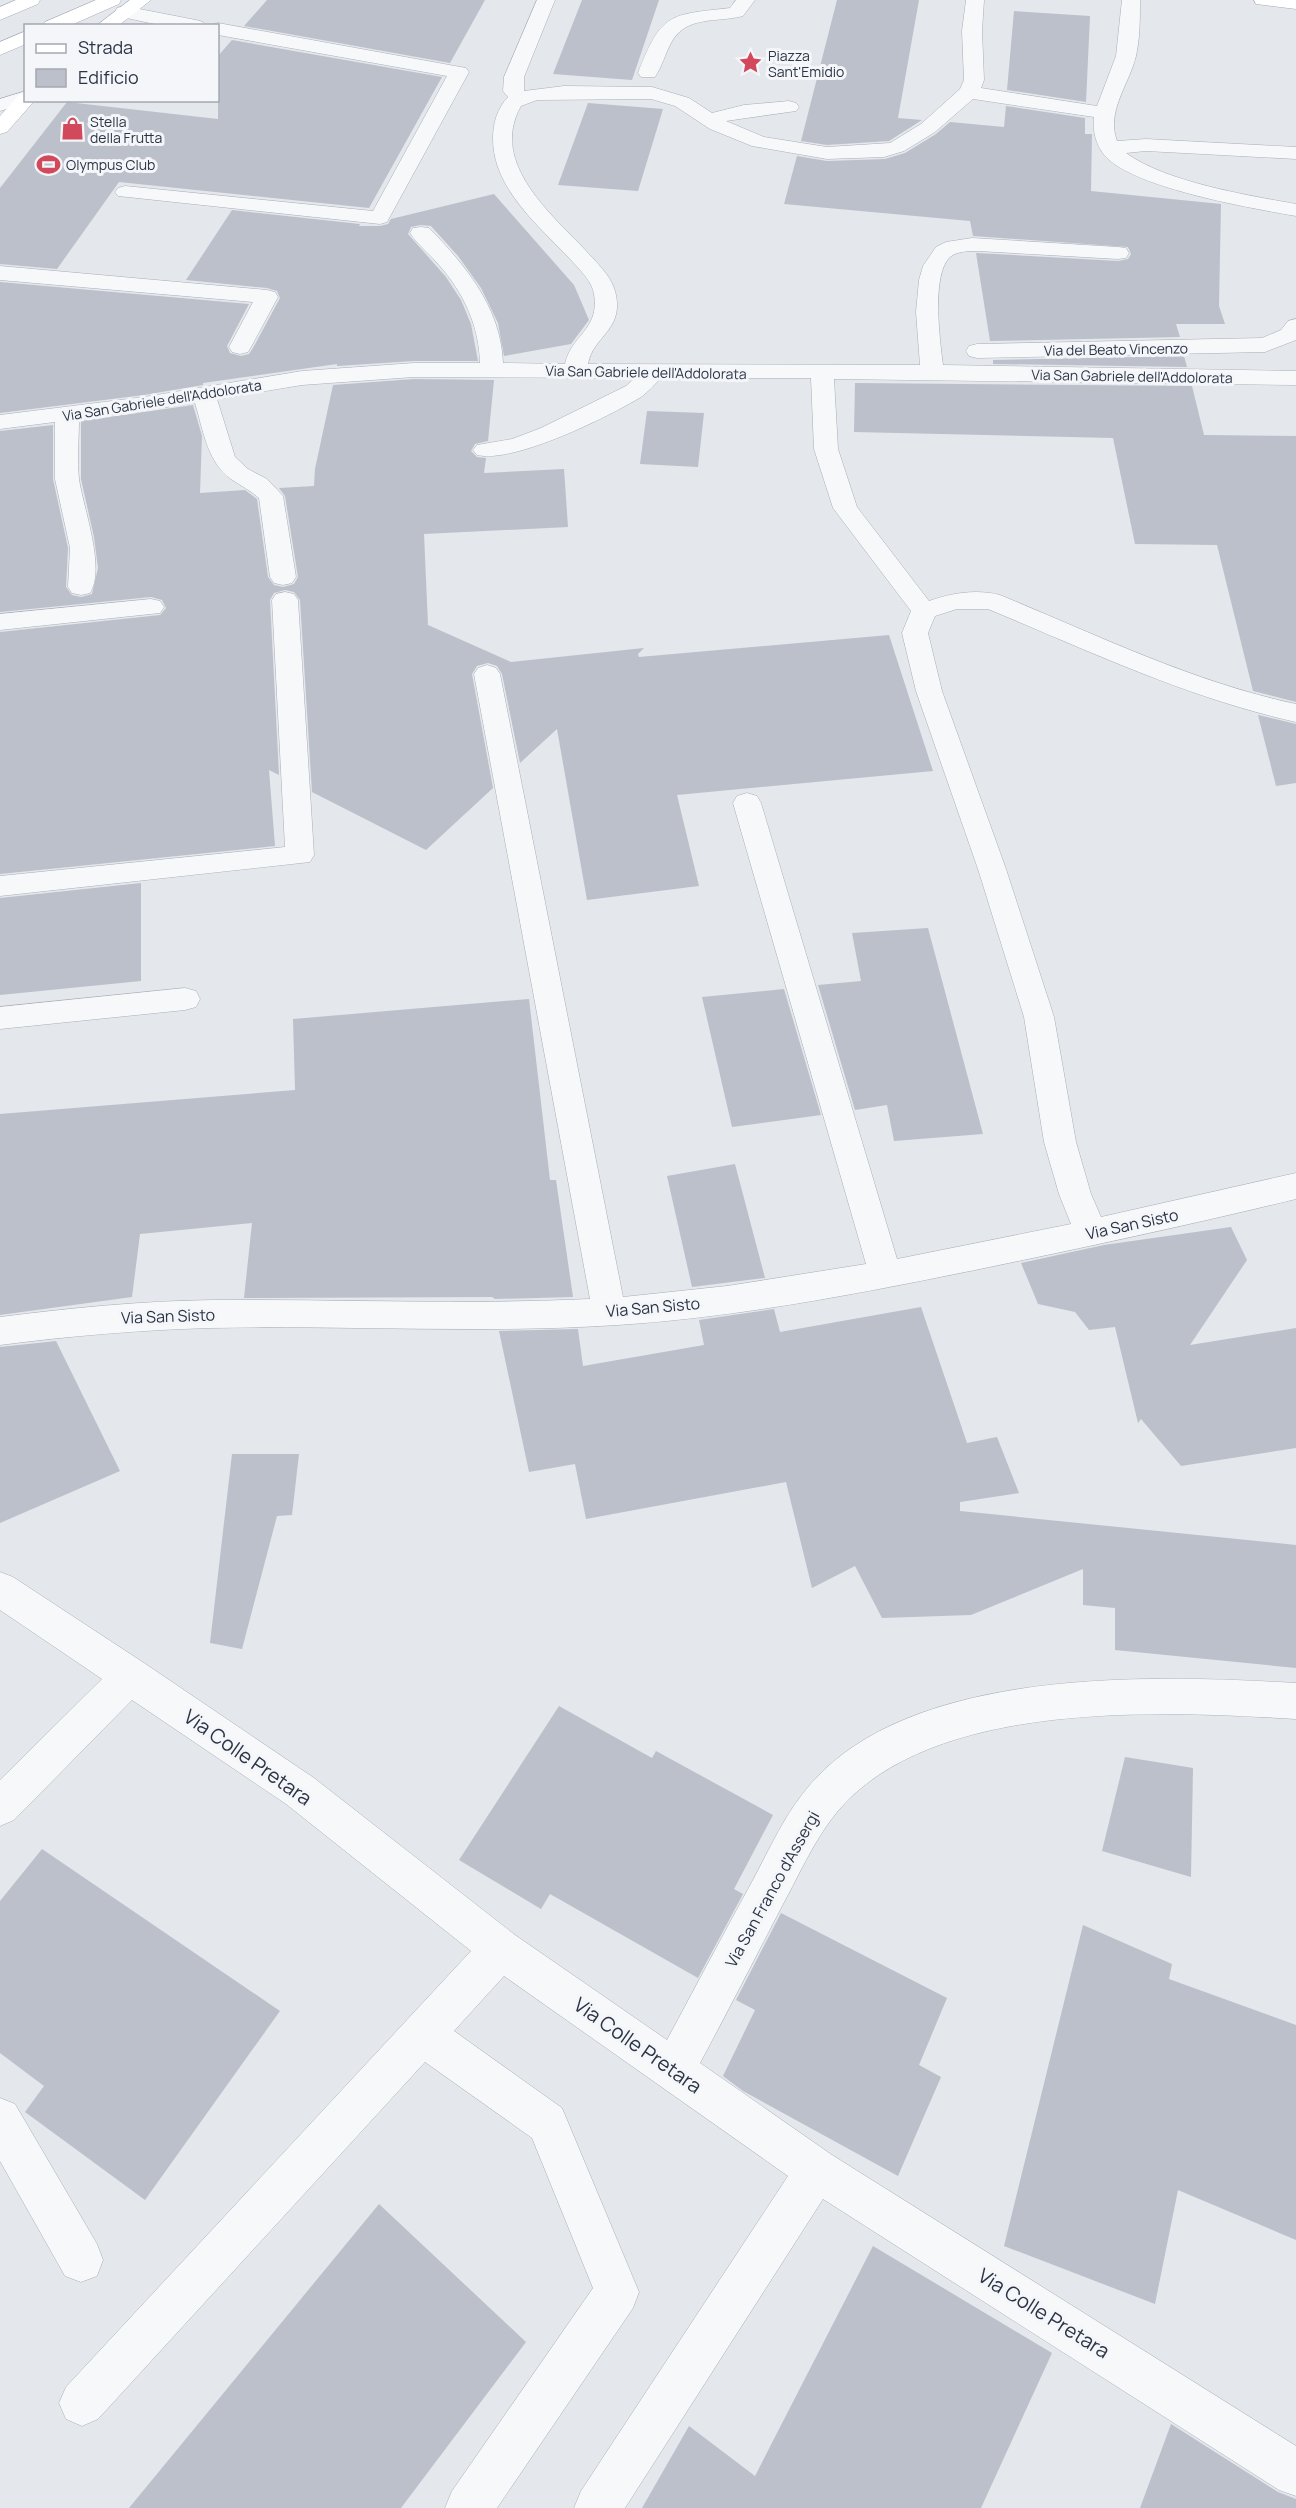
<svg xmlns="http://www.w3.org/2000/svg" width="1296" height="2508" font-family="Manrope,sans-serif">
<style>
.building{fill:#bbc0ca}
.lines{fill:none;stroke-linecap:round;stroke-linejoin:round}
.minor-casing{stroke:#a9aeb7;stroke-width:1}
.major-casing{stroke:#a3abb8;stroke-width:1}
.minor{fill:#f7f8fa;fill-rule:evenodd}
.major{fill:#fff;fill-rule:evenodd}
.labels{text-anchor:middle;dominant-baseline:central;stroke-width:6;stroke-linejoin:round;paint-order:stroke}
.far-poi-label{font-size:14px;fill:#2b3445;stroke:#f4f6f9;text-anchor:start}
.far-street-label{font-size:14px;fill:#2b3445;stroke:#f4f6f9}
.street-label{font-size:16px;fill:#2b3445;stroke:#f4f6f9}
.near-street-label{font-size:20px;fill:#2b3445;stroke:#f4f6f9}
</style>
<rect width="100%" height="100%" fill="#e4e7ec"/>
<g class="building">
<path d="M267 0H485L450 63 244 26Z"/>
<path d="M582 0H659L632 80 553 74Z"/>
<path d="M837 0H919L898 118 922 120 889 141 827 145 801 141Z"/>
<path d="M1014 11 1090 16 1086 102 1007 90Z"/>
<path d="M232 40 442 77 369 208 119 182 57 269 0 264V188L67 102 218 119V56Z"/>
<path d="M588 103 663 109 638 191 558 185Z"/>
<path d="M1006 106 1085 118V134H1092L1091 191 1221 204 1219 306 1225 324H1176L1180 337 990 341 976 253 1118 261 1128 259 1131 254 1128 247 973 236 970 221 784 204 797 156 827 161 885 159 905 153 936 134 950 122 1004 127Z"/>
<path d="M494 194 574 285 589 320 571 344 504 356 498 323 481 288 458 256 431 226 421 225 411 227 408 234 446 277 461 300 471 324 478 361H414L337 366V364L203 383V385L144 395 0 413V282L249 304 227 346 230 353 241 356 249 354 253 348 280 298 277 291 267 288 186 280 232 210 360 224 359 226H380L388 224 391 219Z"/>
<path d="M1184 356 1187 367 993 364V360Z"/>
<path d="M414 379 494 380 488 441 475 444 471 451 477 457 486 458 484 473 564 469 568 527 424 534 428 625 511 662 644 648 638 654 639 657 889 635 933 771 677 795 699 886 587 900 557 729 520 763 502 674 497 666 488 663 477 666 472 674 493 788 426 850 312 792 300 600 294 592 285 590 274 593 270 600 279 775 269 770 275 846 0 874V632L160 615 166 608 162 600 151 597 0 612V431L53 425V479L68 548 66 587 72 595 81 597 92 594 98 568 94 537 81 479V421L193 405 202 436 200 493 245 490 257 499 268 577 274 585 283 587 294 584 298 577 285 496 279 488 314 486 315 469 333 385Z"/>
<path d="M855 383 1192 386 1204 435 1296 436V702L1253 691 1217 545 1135 544 1113 438 854 432Z"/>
<path d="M647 411 704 413 698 467 640 464Z"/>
<path d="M1258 715 1296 724V783L1276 786Z"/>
<path d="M141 883V981L0 995V898Z"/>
<path d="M928 928 983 1134 894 1141 887 1105 855 1110 818 985 861 981 852 933Z"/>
<path d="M784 989 821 1115 732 1127 702 997Z"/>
<path d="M529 999 550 1180H556L573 1297 495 1299 492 1297 244 1298 252 1223 140 1234 132 1297 0 1315V1114L295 1090 293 1019Z"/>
<path d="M735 1164 765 1278 692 1287 667 1176Z"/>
<path d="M1231 1227 1247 1260 1190 1345 1296 1328V1448L1181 1466 1141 1419 1138 1423 1115 1327 1089 1330 1075 1312 1038 1304 1021 1263 1104 1245Z"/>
<path d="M921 1307 967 1443 997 1437 1019 1493 960 1502V1511L1296 1545V1668L1115 1650V1608L1083 1605V1569L971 1615 882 1618 855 1566 812 1588 786 1482 586 1519 575 1464 529 1472 499 1331 578 1329 583 1366 704 1345 699 1320 774 1309 780 1332Z"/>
<path d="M56 1341 120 1471 0 1523V1347Z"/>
<path d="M232 1454H299L292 1515 277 1516 242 1649 210 1643Z"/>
<path d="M559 1706 652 1758 656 1751 773 1815 734 1889 743 1894 698 1978 550 1894 541 1909 459 1860Z"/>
<path d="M1125 1757 1193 1768 1191 1877 1102 1851Z"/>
<path d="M42 1849 280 2011 145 2200 25 2112 44 2086 0 2053V1901Z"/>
<path d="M781 1913 947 1998 919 2065 941 2077 898 2176 743 2091 723 2076 755 2010 736 2000Z"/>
<path d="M1083 1925 1172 1964 1169 1979 1296 2025V2240L1178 2190 1155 2304 1004 2246Z"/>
<path d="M379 2204 526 2342 401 2508H129Z"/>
<path d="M873 2246 1052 2353 981 2508H642L689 2426 755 2476Z"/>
<path d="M1171 2424 1278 2492 1296 2499V2508H1140Z"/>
</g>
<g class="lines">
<defs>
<g id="minor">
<path d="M537 0H555L524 77V91L564 86 652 87 689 98 712 113 744 105 789 101 796 103 799 107 796 111 726 121 764 137 827 147 890 143 921 124 960 89 964 80 962 31 966 0H984L982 31 984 80 981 88 1097 106 1116 56 1122 0H1140C1140 19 1140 38 1136 56 1129 85 1106 111 1117 141L1146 139 1296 147V159L1146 151 1126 153C1166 182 1246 195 1296 204V216C1250 208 1141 189 1108 159 1097 149 1092 132 1094 117L973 99 935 132 904 151 884 157 827 159 752 146 710 129 675 106 651 99 537 100 521 106C488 164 554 216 588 253 599 265 613 278 616 295 623 331 593 336 588 364L920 365 916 312 919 280 923 266 936 247 946 242 972 238 1118 247 1126 248 1129 253 1126 258 1118 259 978 251C968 251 958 251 950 257 931 275 940 341 943 365L1296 371V385L834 379 838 449 857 507 929 601C952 593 976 589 1000 595 1097 635 1193 682 1296 704V722C1188 698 1089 651 988 609H957L935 616 928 633 942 691 1006 869 1054 1017 1076 1142 1091 1194 1101 1217 1296 1173V1199C1189 1225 1082 1248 975 1270 857 1294 738 1317 618 1325 482 1334 346 1325 210 1328 139 1330 70 1336 0 1345V1317C71 1308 141 1301 213 1300 338 1299 464 1305 590 1299L474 674 478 668 487 665 496 668 500 674 623 1297 727 1286 866 1264 733 803 737 796 747 793 757 796 761 803 897 1259 1071 1224 1059 1194 1044 1142 1024 1017 978 869 916 691 902 633 911 611 833 508 814 449 811 378H661C655 384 648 392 641 397 608 417 513 464 477 455L473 450 477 445 512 439 541 428 626 386 635 378 414 377 302 385 217 399 235 457 248 469 267 479 283 496 296 577 292 583 283 585 274 583 270 577 259 498C250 490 241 486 231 479 207 462 203 429 195 403L79 419C79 439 77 460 79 479 83 507 106 568 90 593L81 595 72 593 68 587 70 548 55 479V422L0 429V415L144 397 302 371 414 363H480C479 326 464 293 439 265 430 254 418 245 410 233L413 228 421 227 429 228C466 266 501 308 503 363L565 364C571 335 600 330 594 294 592 281 580 270 571 260 540 227 493 189 493 139 493 123 497 109 508 97L503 91 504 77Z"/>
<path d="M736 0H755L743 16C716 23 686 15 671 43 665 54 662 67 655 77H641L638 73C662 12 669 15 730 8Z"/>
<path d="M124 6 196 20 203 22 205 26H164L117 16 115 12 117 8Z"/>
<path d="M218 23 466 68 469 72 387 222 380 224 118 196 115 192 118 188 125 186 373 211 447 76 218 35V26H211Z"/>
<path d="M26 91V100L33 101 0 111V99Z"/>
<path d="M0 266 267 290 275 292 278 297 251 347 248 352 240 354 232 352 229 347 253 302 0 280Z"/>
<path d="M1296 319V340L1265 352 977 358 969 356 966 351 969 346 977 344 1262 338 1281 330 1288 321Z"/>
<path d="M285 592 294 594 298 600 314 855 310 862 0 896V876L285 847 272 600 276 594Z"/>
<path d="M151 599 160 601 164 607 160 613 0 630V614Z"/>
<path d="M185 988 196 991 200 999 196 1007 185 1010 0 1029V1007Z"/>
<path d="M0 1572 13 1577 144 1663 314 1778 515 1935 667 2040C696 1986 724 1933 753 1880 770 1848 785 1814 809 1786 910 1666 1153 1675 1296 1683V1719C1162 1711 931 1699 837 1812 814 1840 799 1875 782 1906 755 1958 728 2011 700 2063L832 2155 1296 2446V2496L1279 2490 823 2199 625 2508H574L581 2491 788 2176 504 1976 454 2031 562 2108 639 2292 633 2308 497 2508H445L452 2491 593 2288 532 2138 425 2062 98 2419 82 2426 66 2419 59 2403 66 2387 471 1951 286 1804 132 1700 14 1820 0 1826V1780L102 1679 0 1610Z"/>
<path d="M0 2098 15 2104 97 2244 103 2260 97 2276 81 2282 65 2276 0 2161Z"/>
</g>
<g id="major">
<path d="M16 0H40L38 4 0 20V7Z"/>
<path d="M96 0H121L119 4 69 26H43L45 22Z"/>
<path d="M130 0H151L118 26H96Z"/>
<path d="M1254 0H1296V9L1256 4Z"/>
<path d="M26 31V44L0 55V42Z"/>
<path d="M26 93V100H35L7 132 0 134V116L19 95Z"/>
</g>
</defs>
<use href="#minor" class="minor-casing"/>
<use href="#major" class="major-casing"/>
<use href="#minor" class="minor"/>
<use href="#major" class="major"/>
</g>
<defs>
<symbol id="sight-bare" viewBox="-9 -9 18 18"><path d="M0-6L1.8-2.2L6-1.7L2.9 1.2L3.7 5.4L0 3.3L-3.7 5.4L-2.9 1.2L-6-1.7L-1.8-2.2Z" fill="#d1495b" stroke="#f4f6f9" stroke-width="2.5" paint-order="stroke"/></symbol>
<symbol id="shop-bare" viewBox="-9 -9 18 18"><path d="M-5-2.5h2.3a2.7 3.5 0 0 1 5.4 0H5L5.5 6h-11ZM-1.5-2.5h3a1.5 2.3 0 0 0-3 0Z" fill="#d1495b" stroke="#f4f6f9" stroke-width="2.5" paint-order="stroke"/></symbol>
<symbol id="stadium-bare" viewBox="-9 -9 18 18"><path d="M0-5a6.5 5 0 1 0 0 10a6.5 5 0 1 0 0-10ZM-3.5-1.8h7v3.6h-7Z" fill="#d1495b" stroke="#f4f6f9" stroke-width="2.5" paint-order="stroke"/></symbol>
</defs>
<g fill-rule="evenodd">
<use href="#sight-bare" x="734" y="46" width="33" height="33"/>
<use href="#shop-bare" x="56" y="112" width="33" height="33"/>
<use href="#stadium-bare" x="32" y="148" width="33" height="33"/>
</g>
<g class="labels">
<g class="far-poi-label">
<text x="768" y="55">Piazza<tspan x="768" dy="16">Sant'Emidio</tspan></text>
<text x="90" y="121">Stella<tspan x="90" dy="16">della Frutta</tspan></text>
<text x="66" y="164">Olympus Club</text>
</g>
<g class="far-street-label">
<text transform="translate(1116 349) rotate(-1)">Via del Beato Vincenzo</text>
<text transform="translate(646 372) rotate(1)">Via San Gabriele dell'Addolorata</text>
<text transform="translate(1132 376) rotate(1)">Via San Gabriele dell'Addolorata</text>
<text transform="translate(162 400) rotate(-9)">Via San Gabriele dell'Addolorata</text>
</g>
<g class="street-label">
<text transform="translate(1132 1224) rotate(-12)">Via San Sisto</text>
<text transform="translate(653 1307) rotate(-5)">Via San Sisto</text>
<text transform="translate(168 1316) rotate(-2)">Via San Sisto</text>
<text transform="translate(772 1889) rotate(-61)">Via San Franco d'Assergi</text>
</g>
<g class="near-street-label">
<text transform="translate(248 1757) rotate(35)">Via Colle Pretara</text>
<text transform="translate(638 2045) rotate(35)">Via Colle Pretara</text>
<text transform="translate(1044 2313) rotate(32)">Via Colle Pretara</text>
</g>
</g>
<rect x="24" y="24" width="195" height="78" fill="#f4f6f9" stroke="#a4a8b1" stroke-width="1.5"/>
<rect x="36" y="44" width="30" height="9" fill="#ffffff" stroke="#a4a8b1" stroke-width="1.5"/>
<text x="78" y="54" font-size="18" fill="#2b3445">Strada</text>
<rect x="36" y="69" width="30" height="18" fill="#bbc0ca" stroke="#a4a8b1" stroke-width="1.5"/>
<text x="78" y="84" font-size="18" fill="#2b3445">Edificio</text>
</svg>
